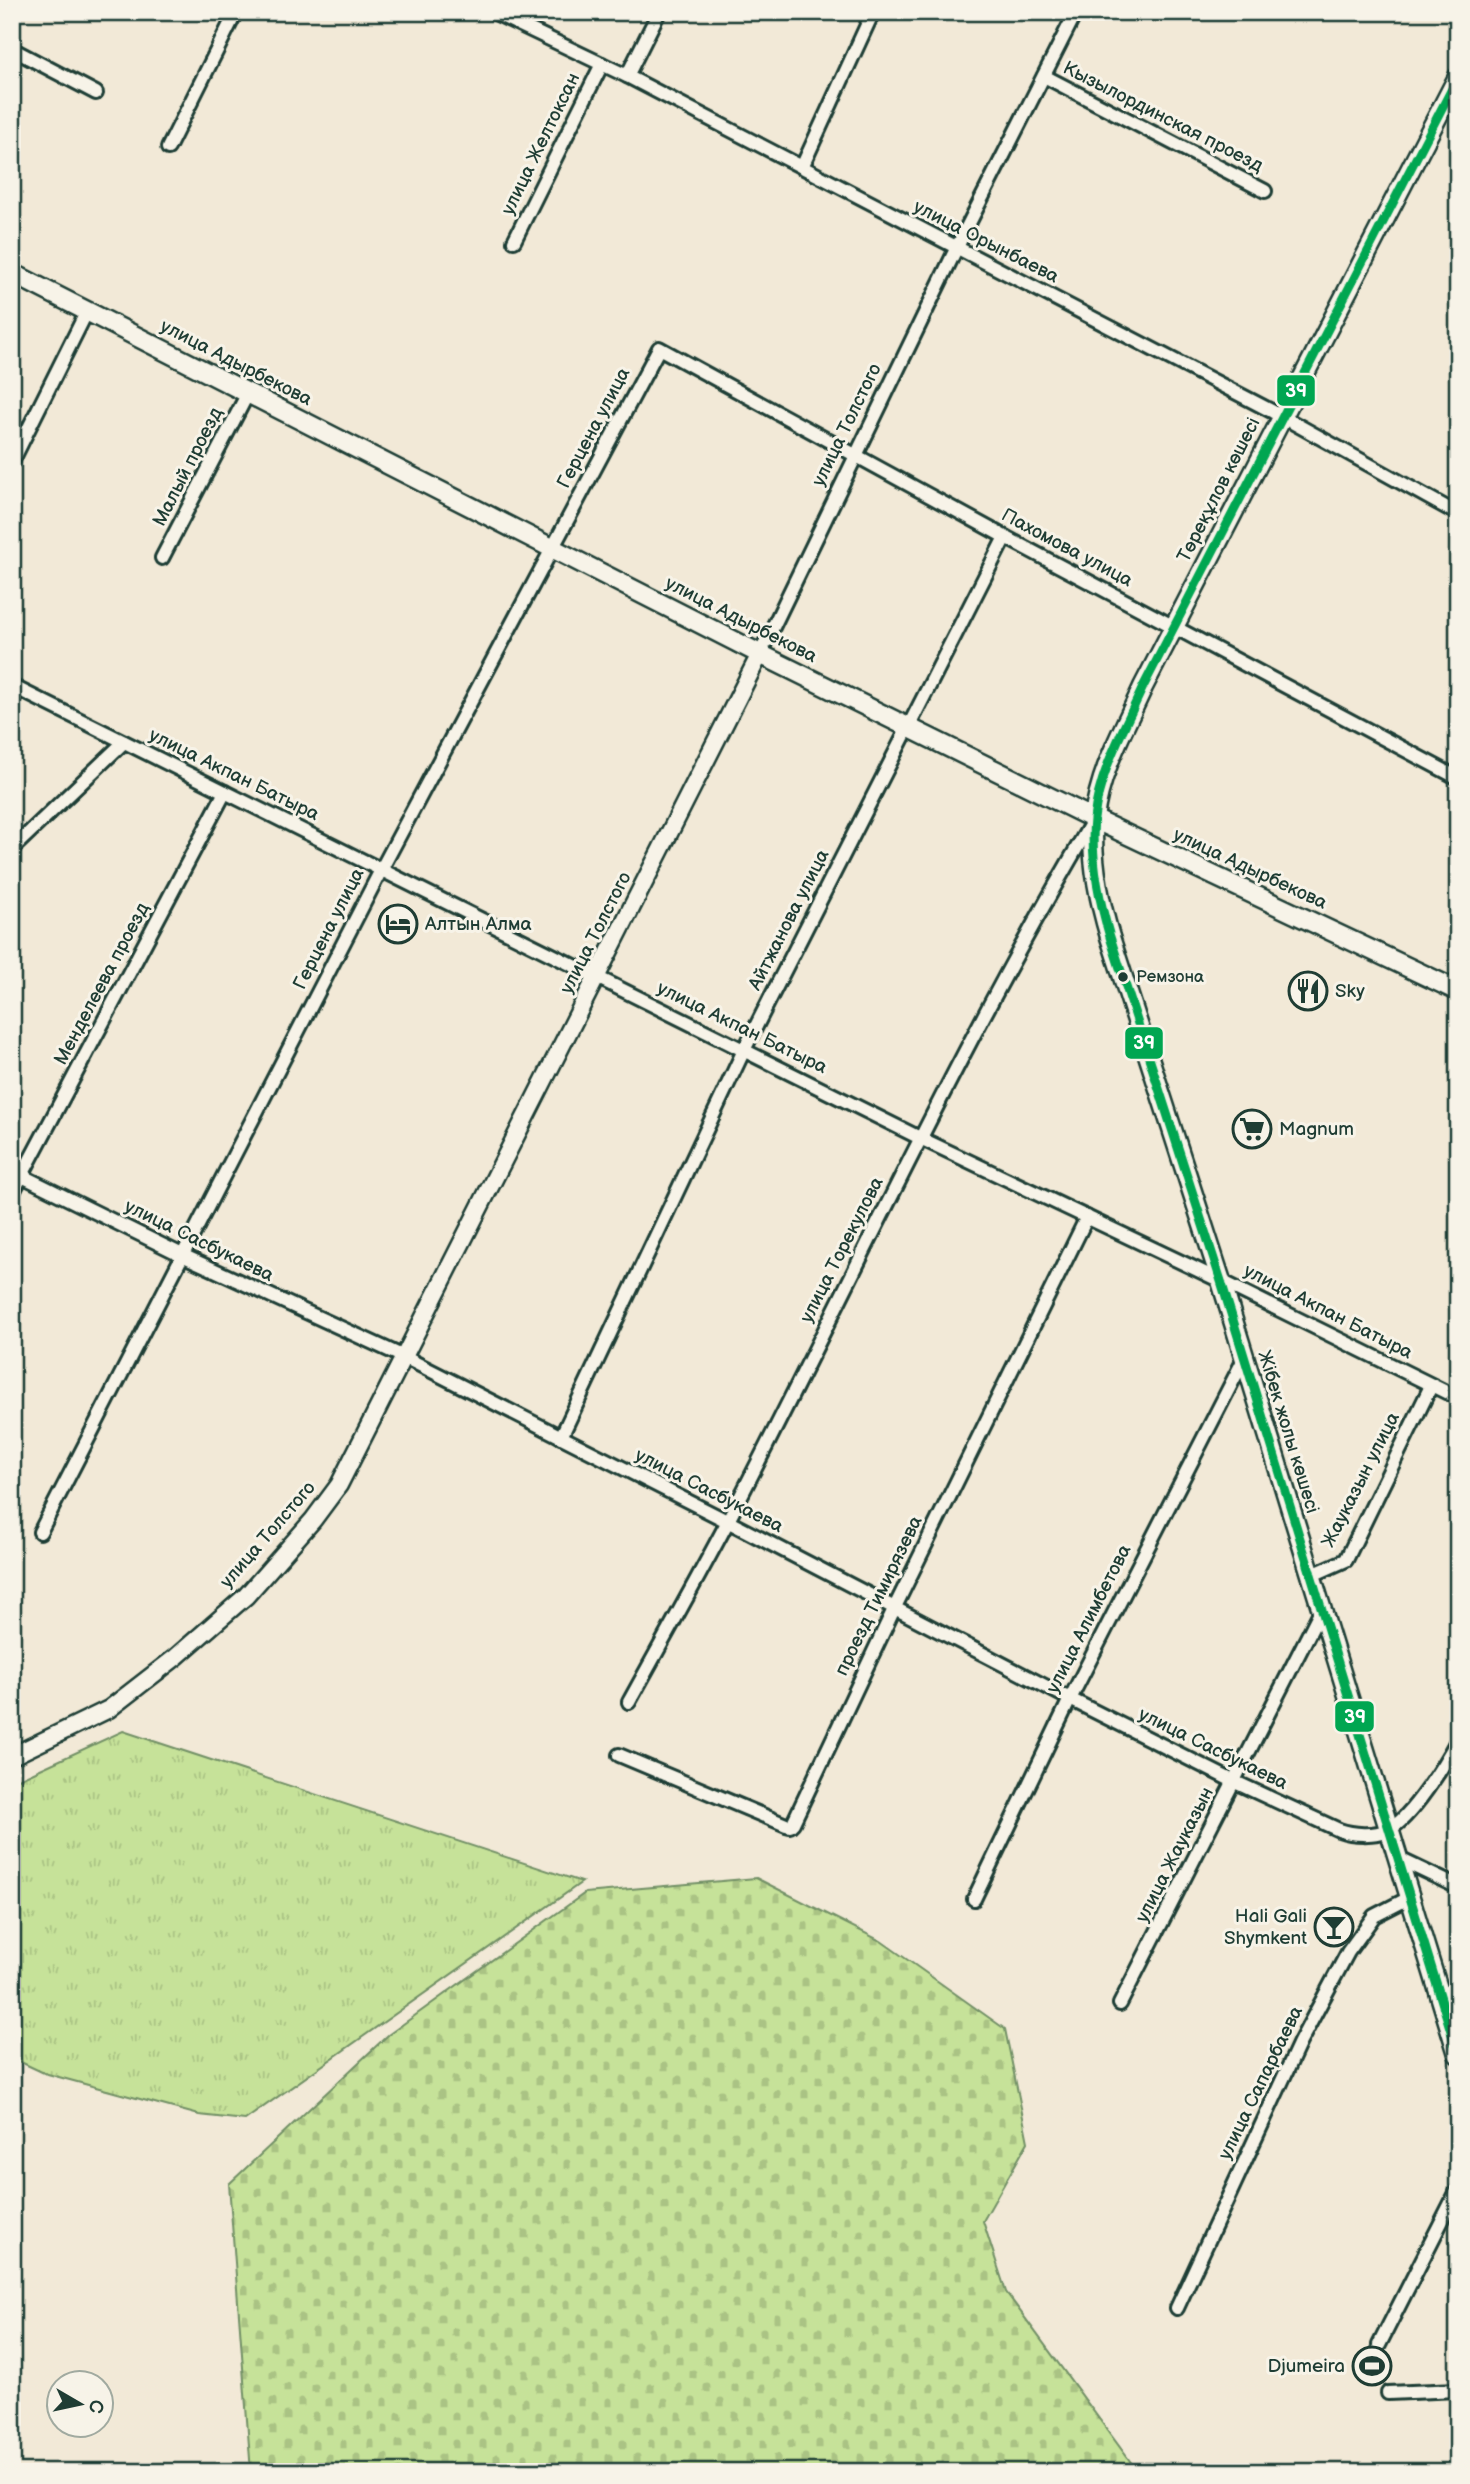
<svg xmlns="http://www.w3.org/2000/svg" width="1470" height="2484" font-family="'Balsamiq Sans',sans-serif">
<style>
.grass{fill:url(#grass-tufts);stroke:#729066;stroke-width:2}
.cemetery{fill:url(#cemetery-stones);stroke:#729066;stroke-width:2}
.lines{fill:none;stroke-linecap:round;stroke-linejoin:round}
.minor-casing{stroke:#1f3d34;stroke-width:18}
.tertiary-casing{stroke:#1f3d34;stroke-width:21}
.secondary-casing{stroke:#1f3d34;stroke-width:23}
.minor{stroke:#f7f3e8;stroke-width:12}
.tertiary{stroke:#f7f3e8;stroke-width:16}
.secondary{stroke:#f7f3e8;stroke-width:18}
.bus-1-casing{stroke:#f7f3e8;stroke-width:14}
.bus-1{stroke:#00a651;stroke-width:9}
.bus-dot{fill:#1f3d34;stroke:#f7f3e8;stroke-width:2.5}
.labels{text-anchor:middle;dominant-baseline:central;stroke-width:6;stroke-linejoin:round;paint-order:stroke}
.bus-label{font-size:17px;fill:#1f3d34;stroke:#f7f3e8;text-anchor:start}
.street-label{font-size:19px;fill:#1f3d34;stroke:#f7f3e8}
.poi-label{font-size:19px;fill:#1f3d34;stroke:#f7f3e8;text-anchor:start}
.line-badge{stroke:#f7f3e8;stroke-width:2.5}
.badge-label{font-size:19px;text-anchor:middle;font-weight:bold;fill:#fff}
</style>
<defs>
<pattern id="grass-tufts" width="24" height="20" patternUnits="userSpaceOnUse" patternTransform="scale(1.75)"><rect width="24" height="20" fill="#c6e299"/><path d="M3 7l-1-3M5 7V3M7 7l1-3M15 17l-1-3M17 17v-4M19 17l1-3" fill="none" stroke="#aac384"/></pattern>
<pattern id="cemetery-stones" width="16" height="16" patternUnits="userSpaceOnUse" patternTransform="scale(1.75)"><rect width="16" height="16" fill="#c6e299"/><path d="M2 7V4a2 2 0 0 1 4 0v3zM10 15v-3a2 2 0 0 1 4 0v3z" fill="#aac384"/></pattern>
</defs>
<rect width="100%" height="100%" fill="#f2e9d7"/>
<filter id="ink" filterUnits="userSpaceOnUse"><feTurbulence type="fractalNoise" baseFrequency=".0143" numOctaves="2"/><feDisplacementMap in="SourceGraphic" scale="14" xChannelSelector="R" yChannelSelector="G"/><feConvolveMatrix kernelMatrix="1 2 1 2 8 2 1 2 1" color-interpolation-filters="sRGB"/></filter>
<g filter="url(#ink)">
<path class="grass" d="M123 1731 582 1882 245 2120 199 2115 44 2073 12 2058V1782Z"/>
<path class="cemetery" d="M756 1878 881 1941 1005 2029 1028 2142 983 2221 1006 2292 1138 2472H251L229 2184 388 2035 585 1893Z"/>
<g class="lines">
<defs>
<g id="minor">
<path d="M493 12 627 76 1281 416 1458 514"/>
<path d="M12 49 96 93"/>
<path d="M627 76 659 12"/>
<path d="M1044 76 1265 191"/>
<path d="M168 148 236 12"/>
<path d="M802 167 873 12"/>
<path d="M514 241 602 64"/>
<path d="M12 462 87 311"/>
<path d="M162 558 248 393"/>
<path d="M760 654 956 249 1076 12"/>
<path d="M12 686 920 1138 1221 1281 1458 1398"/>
<path d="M12 849 124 742"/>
<path d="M12 1171 182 1255 404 1357 727 1521 1070 1699 1235 1782 1339 1830C1353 1835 1374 1836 1388 1830 1411 1819 1446 1762 1458 1739"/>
<path d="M12 1194 225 792"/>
<path d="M561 1437 744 1050 1005 537"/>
<path d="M40 1532 381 870 659 348 1005 537 1458 778"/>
<path d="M1310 1576 1346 1560 1431 1386"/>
<path d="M629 1702C662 1642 696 1582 728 1521 849 1288 958 1048 1092 822"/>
<path d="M619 1755 786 1825 790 1826 793 1823 894 1609 1087 1217"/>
<path d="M1397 1858 1458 1887"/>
<path d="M974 1899 1070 1699 1244 1359"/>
<path d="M1120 2004 1321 1610"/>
<path d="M1177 2308 1300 2042 1348 1952 1374 1916 1409 1898"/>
<path d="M1379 2345 1458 2189"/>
<path d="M1388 2393 1458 2390"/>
</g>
<path id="tertiary" d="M12 1756 109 1709 176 1657 246 1596 313 1520 339 1485 760 654"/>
<g id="secondary">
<path d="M1458 77 1143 687C1124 729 1099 772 1094 819 1090 859 1099 900 1110 937L1221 1281 1458 2054"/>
<path d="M12 273 760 654 1094 819 1458 991"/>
</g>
</defs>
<use href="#minor" class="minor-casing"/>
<use href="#tertiary" class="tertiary-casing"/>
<use href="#secondary" class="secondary-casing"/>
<use href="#minor" class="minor"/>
<use href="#tertiary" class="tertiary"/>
<use href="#secondary" class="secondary"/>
<defs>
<path id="bus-1" d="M1458 77 1143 687C1124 729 1099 772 1094 819 1090 859 1099 900 1110 937L1221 1281 1458 2054"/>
</defs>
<use href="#bus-1" class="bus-1-casing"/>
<use href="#bus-1" class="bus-1"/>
</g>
</g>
<defs>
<symbol id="hotel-ring" viewBox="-11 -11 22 22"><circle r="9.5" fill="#f7f3e8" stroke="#1f3d34" stroke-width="1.5"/><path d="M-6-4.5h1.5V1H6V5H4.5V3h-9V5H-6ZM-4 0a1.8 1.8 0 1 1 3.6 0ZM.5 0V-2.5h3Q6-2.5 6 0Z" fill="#1f3d34"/></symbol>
<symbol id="restaurant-ring" viewBox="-11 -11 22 22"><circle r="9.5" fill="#f7f3e8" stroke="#1f3d34" stroke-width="1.5"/><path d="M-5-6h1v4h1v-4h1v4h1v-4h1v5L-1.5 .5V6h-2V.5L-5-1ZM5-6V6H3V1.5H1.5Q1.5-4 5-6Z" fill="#1f3d34"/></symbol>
<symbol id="supermarket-ring" viewBox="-11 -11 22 22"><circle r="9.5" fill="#f7f3e8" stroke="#1f3d34" stroke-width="1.5"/><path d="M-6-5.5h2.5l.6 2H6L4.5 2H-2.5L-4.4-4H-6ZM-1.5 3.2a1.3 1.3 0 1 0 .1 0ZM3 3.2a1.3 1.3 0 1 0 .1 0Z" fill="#1f3d34"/></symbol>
<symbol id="bar-ring" viewBox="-11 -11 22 22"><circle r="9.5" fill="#f7f3e8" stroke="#1f3d34" stroke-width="1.5"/><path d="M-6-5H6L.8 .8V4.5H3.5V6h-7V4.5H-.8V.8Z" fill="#1f3d34"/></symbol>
<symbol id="stadium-ring" viewBox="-11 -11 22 22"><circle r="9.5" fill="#f7f3e8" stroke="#1f3d34" stroke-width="1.5"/><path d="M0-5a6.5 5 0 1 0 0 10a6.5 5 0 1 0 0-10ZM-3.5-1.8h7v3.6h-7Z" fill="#1f3d34"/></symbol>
</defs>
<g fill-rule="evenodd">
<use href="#hotel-ring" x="376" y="902" width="44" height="44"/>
<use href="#restaurant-ring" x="1286" y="969" width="44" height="44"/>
<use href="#supermarket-ring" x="1230" y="1107" width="44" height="44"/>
<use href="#bar-ring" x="1312" y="1905" width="44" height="44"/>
<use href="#stadium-ring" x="1350" y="2344" width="44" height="44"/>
</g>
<circle class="bus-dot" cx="1123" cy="977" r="6"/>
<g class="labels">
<g class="bus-label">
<text x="1136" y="977">Ремзона</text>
</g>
<g class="street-label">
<text transform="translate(1163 117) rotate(27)">Кызылординская проезд</text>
<text transform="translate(541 144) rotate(-64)">улица Желтоксан</text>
<text transform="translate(986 242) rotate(27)">улица Орынбаева</text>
<text transform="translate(236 363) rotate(27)">улица Адырбекова</text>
<text transform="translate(847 425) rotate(-64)">улица Толстого</text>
<text transform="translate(594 428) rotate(-62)">Герцена улица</text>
<text transform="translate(188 467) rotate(-63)">Малый проезд</text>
<text transform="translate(1219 490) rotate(-63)">Төреқұлов көшесі</text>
<text transform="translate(1067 548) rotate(28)">Пахомова улица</text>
<text transform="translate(741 620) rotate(27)">улица Адырбекова</text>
<text transform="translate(234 775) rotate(26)">улица Акпан Батыра</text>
<text transform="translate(1250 869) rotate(25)">улица Адырбекова</text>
<text transform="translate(789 920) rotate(-63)">Айтжанова улица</text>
<text transform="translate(329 929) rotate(-63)">Герцена улица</text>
<text transform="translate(596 933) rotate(-63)">улица Толстого</text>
<text transform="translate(102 984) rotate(-62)">Менделеева проезд</text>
<text transform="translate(742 1028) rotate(26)">улица Акпан Батыра</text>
<text transform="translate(199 1241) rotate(26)">улица Сасбукаева</text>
<text transform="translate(842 1250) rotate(-63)">улица Торекулова</text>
<text transform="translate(1328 1312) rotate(27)">улица Акпан Батыра</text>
<text transform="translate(1288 1432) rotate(73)">Жібек жолы көшесі</text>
<text transform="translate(1361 1480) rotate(-63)">Жауказын улица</text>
<text transform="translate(709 1491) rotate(27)">улица Сасбукаева</text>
<text transform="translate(268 1535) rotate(-49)">улица Толстого</text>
<text transform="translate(879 1596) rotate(-64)">проезд Тимирязева</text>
<text transform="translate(1089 1619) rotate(-63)">улица Алимбетова</text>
<text transform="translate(1213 1749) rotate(26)">улица Сасбукаева</text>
<text transform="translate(1175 1855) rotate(-63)">улица Жауказын</text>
<text transform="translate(1261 2083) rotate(-64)">улица Сапарбаева</text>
</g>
<g class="poi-label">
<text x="425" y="924">Алтын Алма</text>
<text x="1335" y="991">Sky</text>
<text x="1279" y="1129">Magnum</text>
<text x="1307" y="1916" text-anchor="end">Hali Gali<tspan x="1307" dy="22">Shymkent</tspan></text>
<text x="1345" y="2366" text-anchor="end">Djumeira</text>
</g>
</g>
<g class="line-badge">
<rect x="1276" y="374" width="40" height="33" rx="7" fill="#00a651"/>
<rect x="1124" y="1026" width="40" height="34" rx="7" fill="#00a651"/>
<rect x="1334" y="1700" width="41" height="33" rx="7" fill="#00a651"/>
</g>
<g class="badge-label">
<text x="1296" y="397">39</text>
<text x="1144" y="1049">39</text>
<text x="1355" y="1723">39</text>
</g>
<rect width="1470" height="2484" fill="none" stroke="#f7f3e8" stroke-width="42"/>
<rect x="21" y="21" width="1428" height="2442" fill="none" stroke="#1f3d34" stroke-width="2.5" filter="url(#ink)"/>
<g transform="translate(80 2404) rotate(99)"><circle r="33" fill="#f7f3e8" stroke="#a1aaa0" stroke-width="2"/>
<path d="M0-5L12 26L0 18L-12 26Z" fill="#1f3d34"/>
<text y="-10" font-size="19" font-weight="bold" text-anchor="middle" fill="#1f3d34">С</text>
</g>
</svg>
